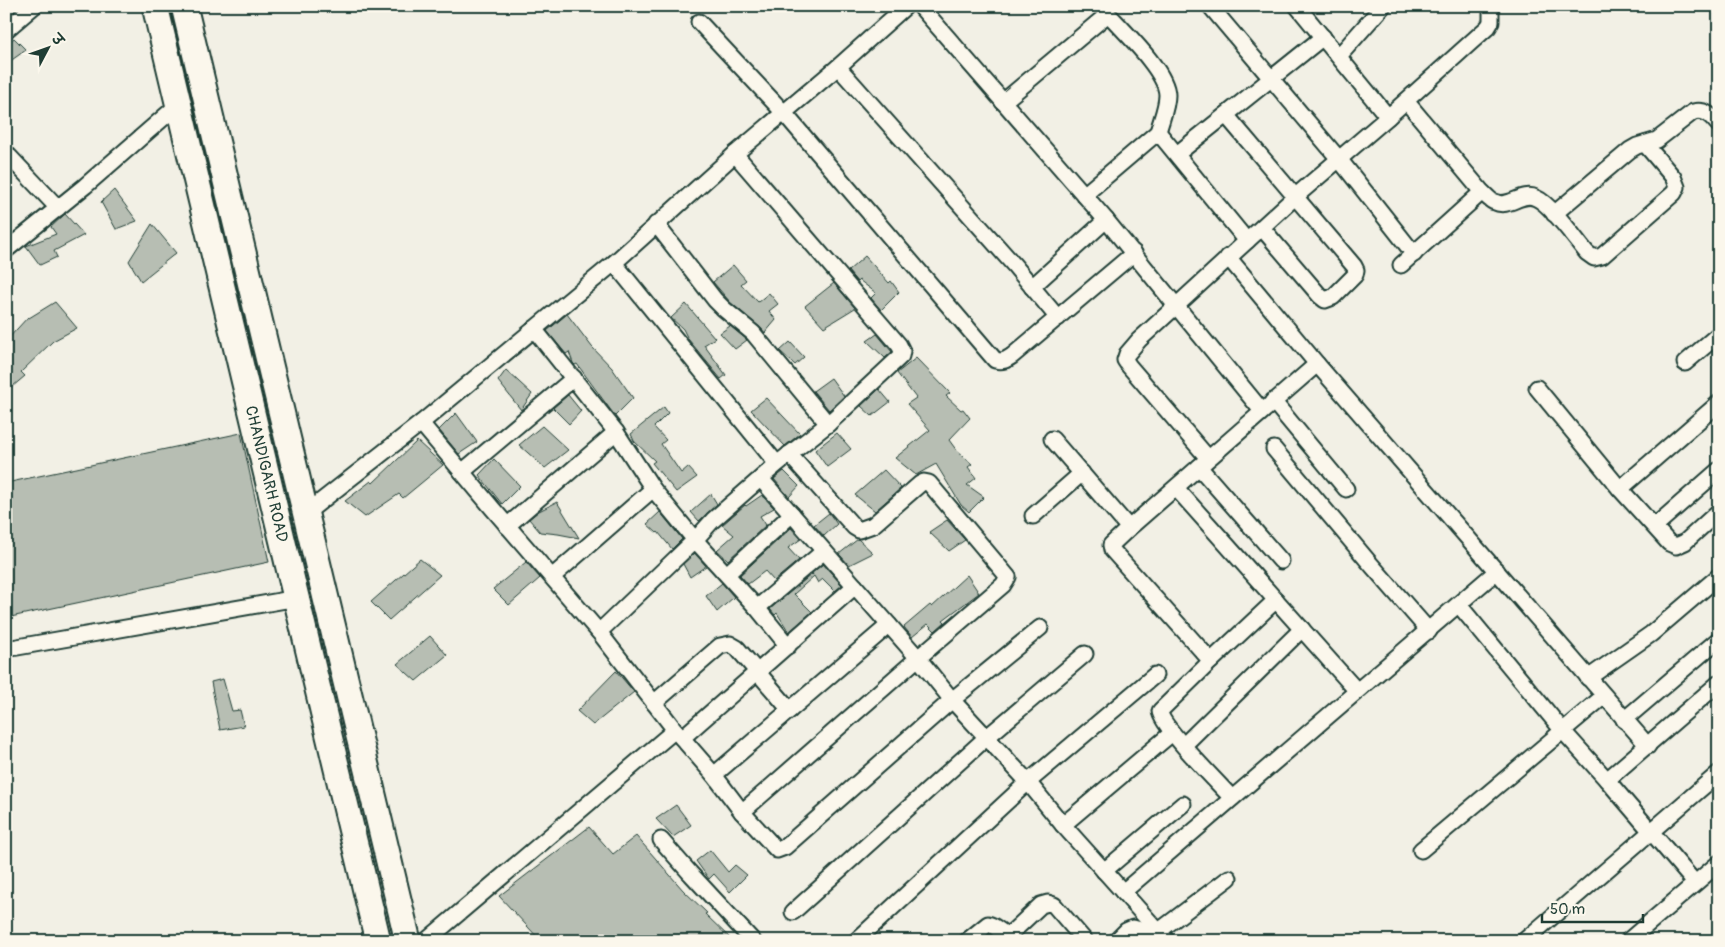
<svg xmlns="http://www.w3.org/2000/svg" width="1725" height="947" font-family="Pangolin,'Playpen Sans Deva',sans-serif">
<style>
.building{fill:#b7beb3;stroke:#1f3d34}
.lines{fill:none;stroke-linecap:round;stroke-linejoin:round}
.minor-casing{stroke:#1f3d34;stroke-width:19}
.primary-casing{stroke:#1f3d34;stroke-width:29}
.minor{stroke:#fbf7ec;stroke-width:15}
.primary{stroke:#fbf7ec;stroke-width:25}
.labels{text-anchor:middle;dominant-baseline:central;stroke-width:5;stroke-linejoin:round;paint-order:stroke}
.street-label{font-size:16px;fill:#1f3d34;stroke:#fbf7ec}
</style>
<rect width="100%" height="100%" fill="#f2f0e5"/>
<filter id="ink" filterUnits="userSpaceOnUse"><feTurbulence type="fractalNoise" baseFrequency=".02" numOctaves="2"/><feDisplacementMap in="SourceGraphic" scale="10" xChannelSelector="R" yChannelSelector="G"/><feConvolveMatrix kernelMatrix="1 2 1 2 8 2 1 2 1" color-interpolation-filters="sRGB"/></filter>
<g filter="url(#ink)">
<g class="building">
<path d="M14 38 26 50 6 64V45Z"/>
<path d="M114 190 137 221 116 229 101 202Z"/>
<path d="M65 214 84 235 54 251 57 257 40 265 26 246 56 234 51 227Z"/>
<path d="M152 224 176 253 141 281 129 261Z"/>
<path d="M865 256 889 283 891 281 899 292 881 310 871 298 876 293 859 280 857 282 848 271Z"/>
<path d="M733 265 746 280 741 284 758 302 769 293 778 304 769 311 776 320 765 333 762 329 730 302 713 282Z"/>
<path d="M834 283 855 308 824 327 805 306Z"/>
<path d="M55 302 77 328 53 341 21 372 25 376 6 392V341L28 317 29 318Z"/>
<path d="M686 304 715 338 704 345 726 375 721 379 688 339 683 329 671 318Z"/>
<path d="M567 314 592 347 612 368 633 398 615 416 577 364 575 365 573 363 569 352 566 354 547 331Z"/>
<path d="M730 326 747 340 735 349 720 333Z"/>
<path d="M877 334 892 352 885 358 867 341Z"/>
<path d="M790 342 804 357 795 365 780 351Z"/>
<path d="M916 358 950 393 946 396 961 410 963 409 970 418 949 440 957 451 972 464 968 467 976 478 967 485 984 497 969 512 961 505 936 464 916 475 895 458 930 430 907 404 916 398 897 373Z"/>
<path d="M506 370 532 394 521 410 498 381Z"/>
<path d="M831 378 844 396 829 410 813 391Z"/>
<path d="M879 389 890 402 872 416 861 406Z"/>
<path d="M568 395 581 411 569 424 553 408Z"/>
<path d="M766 398 800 434 785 446 751 410Z"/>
<path d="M664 407 668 413 654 427 666 440 661 444 681 473 688 467 697 477 676 492 652 463 655 461 634 441 631 434Z"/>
<path d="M456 413 477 442 459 454 439 430Z"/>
<path d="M542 426 568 450 545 468 519 445Z"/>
<path d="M241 433 269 562 6 618V483Z"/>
<path d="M837 433 851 449 827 467 815 450Z"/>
<path d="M417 441 443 465 403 498 399 494 365 517 345 501 371 481 373 483Z"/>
<path d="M494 459 520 486 502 504 479 475Z"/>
<path d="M884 470 901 488 875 511 855 495Z"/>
<path d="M784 471 799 486 789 497 774 479Z"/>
<path d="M711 494 717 504 699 521 691 512Z"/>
<path d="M762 495 774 508 760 516 766 525 728 560 717 550 734 535 722 525 745 505 746 506Z"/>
<path d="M557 502 579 538 558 534 540 532 529 519 539 511Z"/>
<path d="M660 512 682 539 672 549 658 532 657 533 647 524Z"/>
<path d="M829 513 837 524 824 536 814 525Z"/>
<path d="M947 520 965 540 949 551 929 532Z"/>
<path d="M791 528 801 539 788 548 799 560 774 581 765 571 748 584 740 575Z"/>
<path d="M858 539 873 553 849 565 839 554Z"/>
<path d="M695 553 706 566 690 577 683 564Z"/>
<path d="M420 559 440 575 389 620 371 602Z"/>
<path d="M526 562 540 578 509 605 493 589Z"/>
<path d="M823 564 842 585 835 591 823 579 818 583 814 576 794 594 812 612 789 632 777 613 775 615 770 609 812 574 813 575 812 573Z"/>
<path d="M967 575 979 593 943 620 945 622 935 631 928 624 912 637 904 627 930 605 932 607Z"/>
<path d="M722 583 734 597 717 612 706 596Z"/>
<path d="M430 636 447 655 416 681 397 664Z"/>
<path d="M616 671 634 692 593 725 577 711Z"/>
<path d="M223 679 232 711 240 710 244 726 220 730 211 682Z"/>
<path d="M676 805 691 825 673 837 656 819Z"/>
<path d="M589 827 613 854 636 836 683 890 707 913 705 914 733 941H541L499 896Z"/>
<path d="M710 850 728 872 735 865 747 875 730 892 714 874 709 879 696 861Z"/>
</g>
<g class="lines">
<defs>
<g id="minor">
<path d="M920 6 1106 220 1262 411"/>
<path d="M1101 6C1117 25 1167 70 1167 95 1167 107 1161 120 1158 132"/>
<path d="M1210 6 1339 159 1414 254"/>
<path d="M1297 6 1388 117"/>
<path d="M699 22 784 113 995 360C1003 362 1006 360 1012 356L1134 253"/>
<path d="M6 30 34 6"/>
<path d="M1339 56 1383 6"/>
<path d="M838 67 1014 265 1058 318"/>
<path d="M1406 101 1482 192C1486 195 1490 201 1495 202 1509 209 1522 191 1536 198 1551 204 1576 240 1587 253L1594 258 1602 256 1674 193 1677 187 1673 177 1645 144"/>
<path d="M1003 102 1108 14"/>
<path d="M1226 115 1354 266 1356 270 1355 275 1333 297 1325 300 1320 296 1262 228"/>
<path d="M6 153 58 208"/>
<path d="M1177 154 1323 37"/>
<path d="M1084 195 1158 132 1247 241"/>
<path d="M1554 214 1630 150 1637 146 1657 140 1693 112C1706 109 1711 116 1719 125"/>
<path d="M656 224 715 300 724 309 753 333 828 424"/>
<path d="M6 250 85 186 178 105"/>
<path d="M1228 257 1317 364 1648 746"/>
<path d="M614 263 777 464"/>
<path d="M1401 265 1482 192"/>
<path d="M1032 287 1106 220"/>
<path d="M534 329 616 432 653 489 695 540 757 608 788 646"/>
<path d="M1685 363 1719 334"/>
<path d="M1537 388 1620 489 1669 543 1676 546 1685 542 1719 511"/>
<path d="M1273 401 1346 489"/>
<path d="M421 423 493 509 599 632 675 730 714 775 742 812 777 850 785 847 952 700 1040 628"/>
<path d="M1052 439 1129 528"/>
<path d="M1274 449 1368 561 1429 631"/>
<path d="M1208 458 1129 366 1125 360 1127 354 1139 340 1296 196 1388 117 1488 27 1491 22V6"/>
<path d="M1199 467 1281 561"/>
<path d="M462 472 574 378"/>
<path d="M761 479 918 658 952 700 1028 782 1063 825 1167 941"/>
<path d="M1176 488 1357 691"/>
<path d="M1620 489 1719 403"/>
<path d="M306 513 421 423 614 263 735 154 838 67 906 6"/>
<path d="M1033 516 1082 473"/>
<path d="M507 526 616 432"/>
<path d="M1655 526 1719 470"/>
<path d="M727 574 792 514"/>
<path d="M552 577 653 489"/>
<path d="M1459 605 1563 731 1607 780 1695 883"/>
<path d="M757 608 824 551"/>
<path d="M599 632 695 540 713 520 777 464 828 424 901 356 902 351 899 345 735 154"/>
<path d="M6 649 297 598"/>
<path d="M1211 661 1276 600"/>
<path d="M1588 678 1651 634 1719 576"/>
<path d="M654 703 720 646 730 644 737 648 790 710"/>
<path d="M1624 720 1719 639"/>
<path d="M682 738 855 586"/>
<path d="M1184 745 1302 629"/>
<path d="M714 775 889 625"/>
<path d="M1607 780 1719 683"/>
<path d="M1232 798C1219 784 1160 725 1160 711L1211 661 1112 550 1111 545 1129 528 1317 364"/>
<path d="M742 812 918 658 1003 585 1008 577 929 483 924 482 920 484 873 525 859 530 854 527 789 454"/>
<path d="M1063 825 1172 733"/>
<path d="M661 840 690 873 753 941"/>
<path d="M1421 850 1604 696"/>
<path d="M1104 871 1183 804"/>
<path d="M1123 892 1497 571"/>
<path d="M793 912 986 738 1085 654"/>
<path d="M1159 931 1229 878"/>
<path d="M426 941 675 730"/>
<path d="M856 941 1028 782 1155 675"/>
<path d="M967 941 988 924C998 926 1000 935 1010 934L1041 905 1048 903 1054 905 1085 941"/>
<path d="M1116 941 1126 931 1133 928 1140 930 1150 941"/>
<path d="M1524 941 1719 773"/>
<path d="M1628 941 1719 863"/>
</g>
<g id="primary">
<path id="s1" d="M155 6 378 941"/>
<path d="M184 6 408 941"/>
</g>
</defs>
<use href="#minor" class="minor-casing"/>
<use href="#primary" class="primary-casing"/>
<use href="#minor" class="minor"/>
<use href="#primary" class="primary"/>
</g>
</g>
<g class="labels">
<g class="street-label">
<text stroke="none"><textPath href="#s1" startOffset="481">CHANDIGARH ROAD</textPath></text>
</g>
</g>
<rect width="1725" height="947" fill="none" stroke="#fbf7ec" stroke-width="25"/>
<rect x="12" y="12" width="1700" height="922" fill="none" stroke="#1f3d34" stroke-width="2" filter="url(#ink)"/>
<g transform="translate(48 48) rotate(49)" stroke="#fbf7ec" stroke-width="4" paint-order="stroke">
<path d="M0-4L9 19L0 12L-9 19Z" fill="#1f3d34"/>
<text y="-8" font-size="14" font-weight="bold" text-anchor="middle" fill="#1f3d34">उ</text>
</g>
<path d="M1542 914v8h101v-8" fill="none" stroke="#1f3d34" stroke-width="2.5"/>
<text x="1550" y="914" font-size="15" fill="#1f3d34" stroke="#fbf7ec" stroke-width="4" paint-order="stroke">50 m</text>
</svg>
